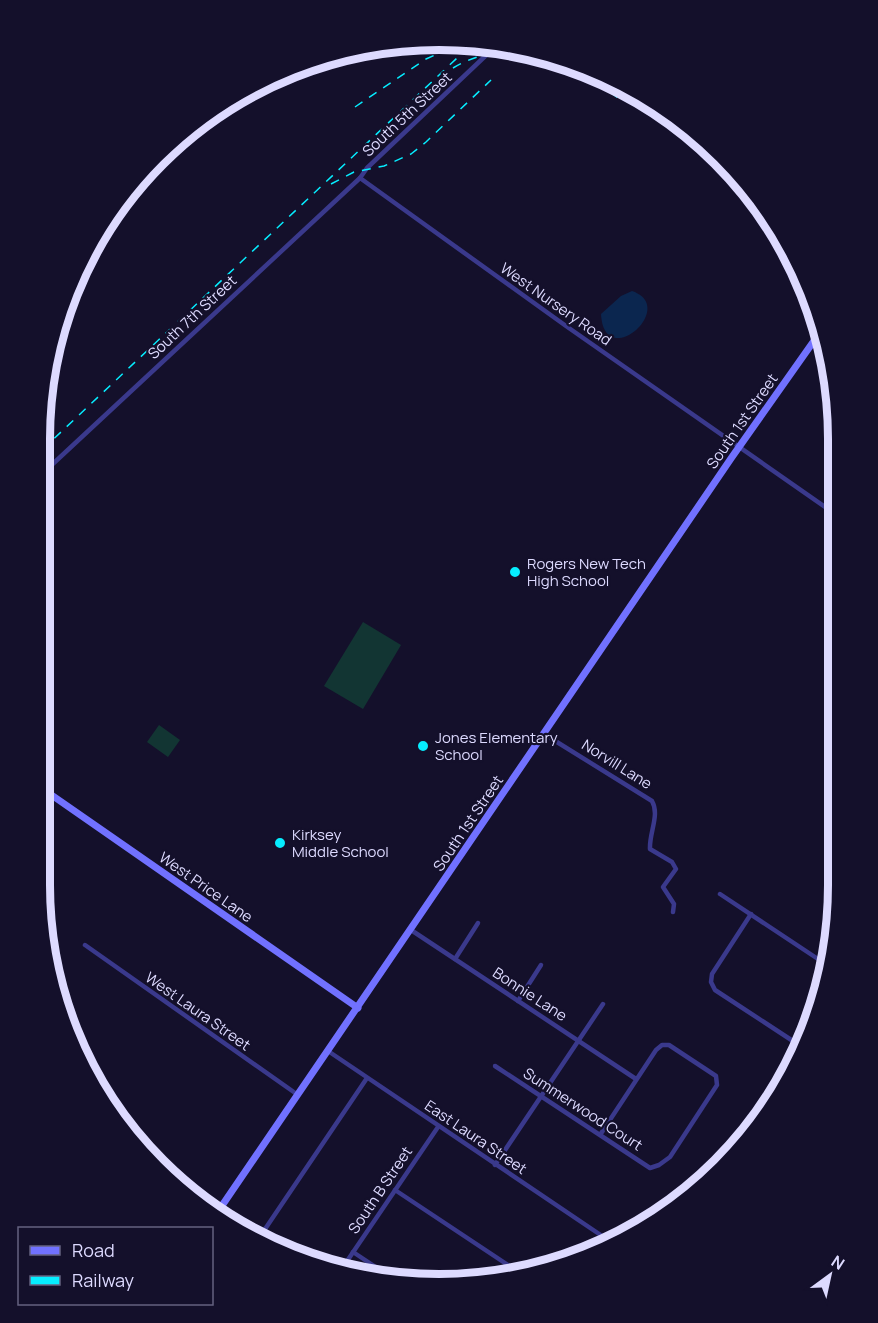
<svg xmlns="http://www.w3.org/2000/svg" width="878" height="1323" font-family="Manrope,sans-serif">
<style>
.green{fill:#123533}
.water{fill:#0b264f}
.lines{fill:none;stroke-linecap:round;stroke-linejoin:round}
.street{stroke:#3a398c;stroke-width:4.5}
.secondary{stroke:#7171ff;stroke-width:7}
.rail{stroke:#06edff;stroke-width:1.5;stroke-dasharray:9 8;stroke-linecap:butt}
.poi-dot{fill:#06edff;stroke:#14102b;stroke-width:2}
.labels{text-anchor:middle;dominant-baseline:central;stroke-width:4.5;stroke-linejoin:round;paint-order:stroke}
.street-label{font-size:15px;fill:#dddaff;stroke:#14102b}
.poi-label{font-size:15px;fill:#dddaff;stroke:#14102b;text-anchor:start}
.rim{fill:none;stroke:#dddaff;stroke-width:8}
</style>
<rect width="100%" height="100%" fill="#14102b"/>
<g class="green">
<path d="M363 622 401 645 363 709 324 686Z"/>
<path d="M159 725 180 740 168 757 147 742Z"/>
</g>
<path class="water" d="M632 291C679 307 604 373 601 314L621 296Z"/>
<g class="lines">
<g class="street">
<path d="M360 178 566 326 838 516"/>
<path d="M42 474 360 178 367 168 498 44"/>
<path d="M544 734 652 801C660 815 649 833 650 849L672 862 676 869 663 887 674 904 673 912"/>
<path d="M720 894 827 965"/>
<path d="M751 914 712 974 711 982 715 990 802 1047"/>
<path d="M411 930 636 1079"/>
<path d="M85 945 298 1095"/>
<path d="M455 959 478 923"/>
<path d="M518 1001 541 965"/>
<path d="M328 1051 611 1242"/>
<path d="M495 1066C547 1100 599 1134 650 1168L659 1165 670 1157 717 1085 716 1076 669 1045H662L656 1050 600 1135"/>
<path d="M495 1165 603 1004"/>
<path d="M395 1190 520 1273"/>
<path d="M259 1238 367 1078"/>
<path d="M353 1252 392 1278"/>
<path d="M343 1267 438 1127"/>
</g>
<g class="secondary">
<path d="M40 787 358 1008"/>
<path d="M217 1213 732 457 823 328"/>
</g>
<g class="rail">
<path d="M453 68C486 48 527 47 562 62 583 71 602 87 621 100"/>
<path d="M355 107 426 59 464 42"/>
<path d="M331 184 354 172 384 166 411 154 426 142 491 80"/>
<path d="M42 450 474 42"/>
</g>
</g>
<g class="poi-dot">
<circle cx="515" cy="572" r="6"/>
<circle cx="423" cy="746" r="6"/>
<circle cx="280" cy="843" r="6"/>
</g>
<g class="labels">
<g class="street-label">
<text transform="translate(407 114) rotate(-43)">South 5th Street</text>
<text transform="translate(556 304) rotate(35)">West Nursery Road</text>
<text transform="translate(192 317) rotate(-43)">South 7th Street</text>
<text transform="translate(742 421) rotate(-55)">South 1st Street</text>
<text transform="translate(617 764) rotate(32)">Norvill Lane</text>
<text transform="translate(468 823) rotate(-56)">South 1st Street</text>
<text transform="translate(206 887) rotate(35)">West Price Lane</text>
<text transform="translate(530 994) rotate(33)">Bonnie Lane</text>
<text transform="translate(198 1011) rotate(35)">West Laura Street</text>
<text transform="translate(583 1109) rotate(33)">Summerwood Court</text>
<text transform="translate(476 1137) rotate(34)">East Laura Street</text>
<text transform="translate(380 1190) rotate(-56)">South B Street</text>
</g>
<g class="poi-label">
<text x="527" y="563">Rogers New Tech<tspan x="527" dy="17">High School</tspan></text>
<text x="435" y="737">Jones Elementary<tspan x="435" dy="17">School</tspan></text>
<text x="292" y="834">Kirksey<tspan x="292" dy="17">Middle School</tspan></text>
</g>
</g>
<path d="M0 0H878V1323H0ZM439 50H439A389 389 0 0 1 828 439V885A389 389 0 0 1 439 1274H439A389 389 0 0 1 50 885V439A389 389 0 0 1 439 50Z" fill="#14102b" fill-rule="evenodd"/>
<path class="rim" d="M439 50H439A389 389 0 0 1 828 439V885A389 389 0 0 1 439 1274H439A389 389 0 0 1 50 885V439A389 389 0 0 1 439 50Z"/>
<rect x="18" y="1227" width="195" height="78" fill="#14102b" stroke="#646180" stroke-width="1.5"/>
<rect x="30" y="1246" width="30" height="9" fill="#7171ff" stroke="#646180" stroke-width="1.5"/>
<text x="72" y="1257" font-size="18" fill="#dddaff">Road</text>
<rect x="30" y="1276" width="30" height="9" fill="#06edff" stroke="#646180" stroke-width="1.5"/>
<text x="72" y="1287" font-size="18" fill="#dddaff">Railway</text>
<g transform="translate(830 1275) rotate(33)" stroke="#14102b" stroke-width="4.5" paint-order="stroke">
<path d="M0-4.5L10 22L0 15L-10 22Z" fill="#dddaff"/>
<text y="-9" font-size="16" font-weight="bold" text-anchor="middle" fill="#dddaff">N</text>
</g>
</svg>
